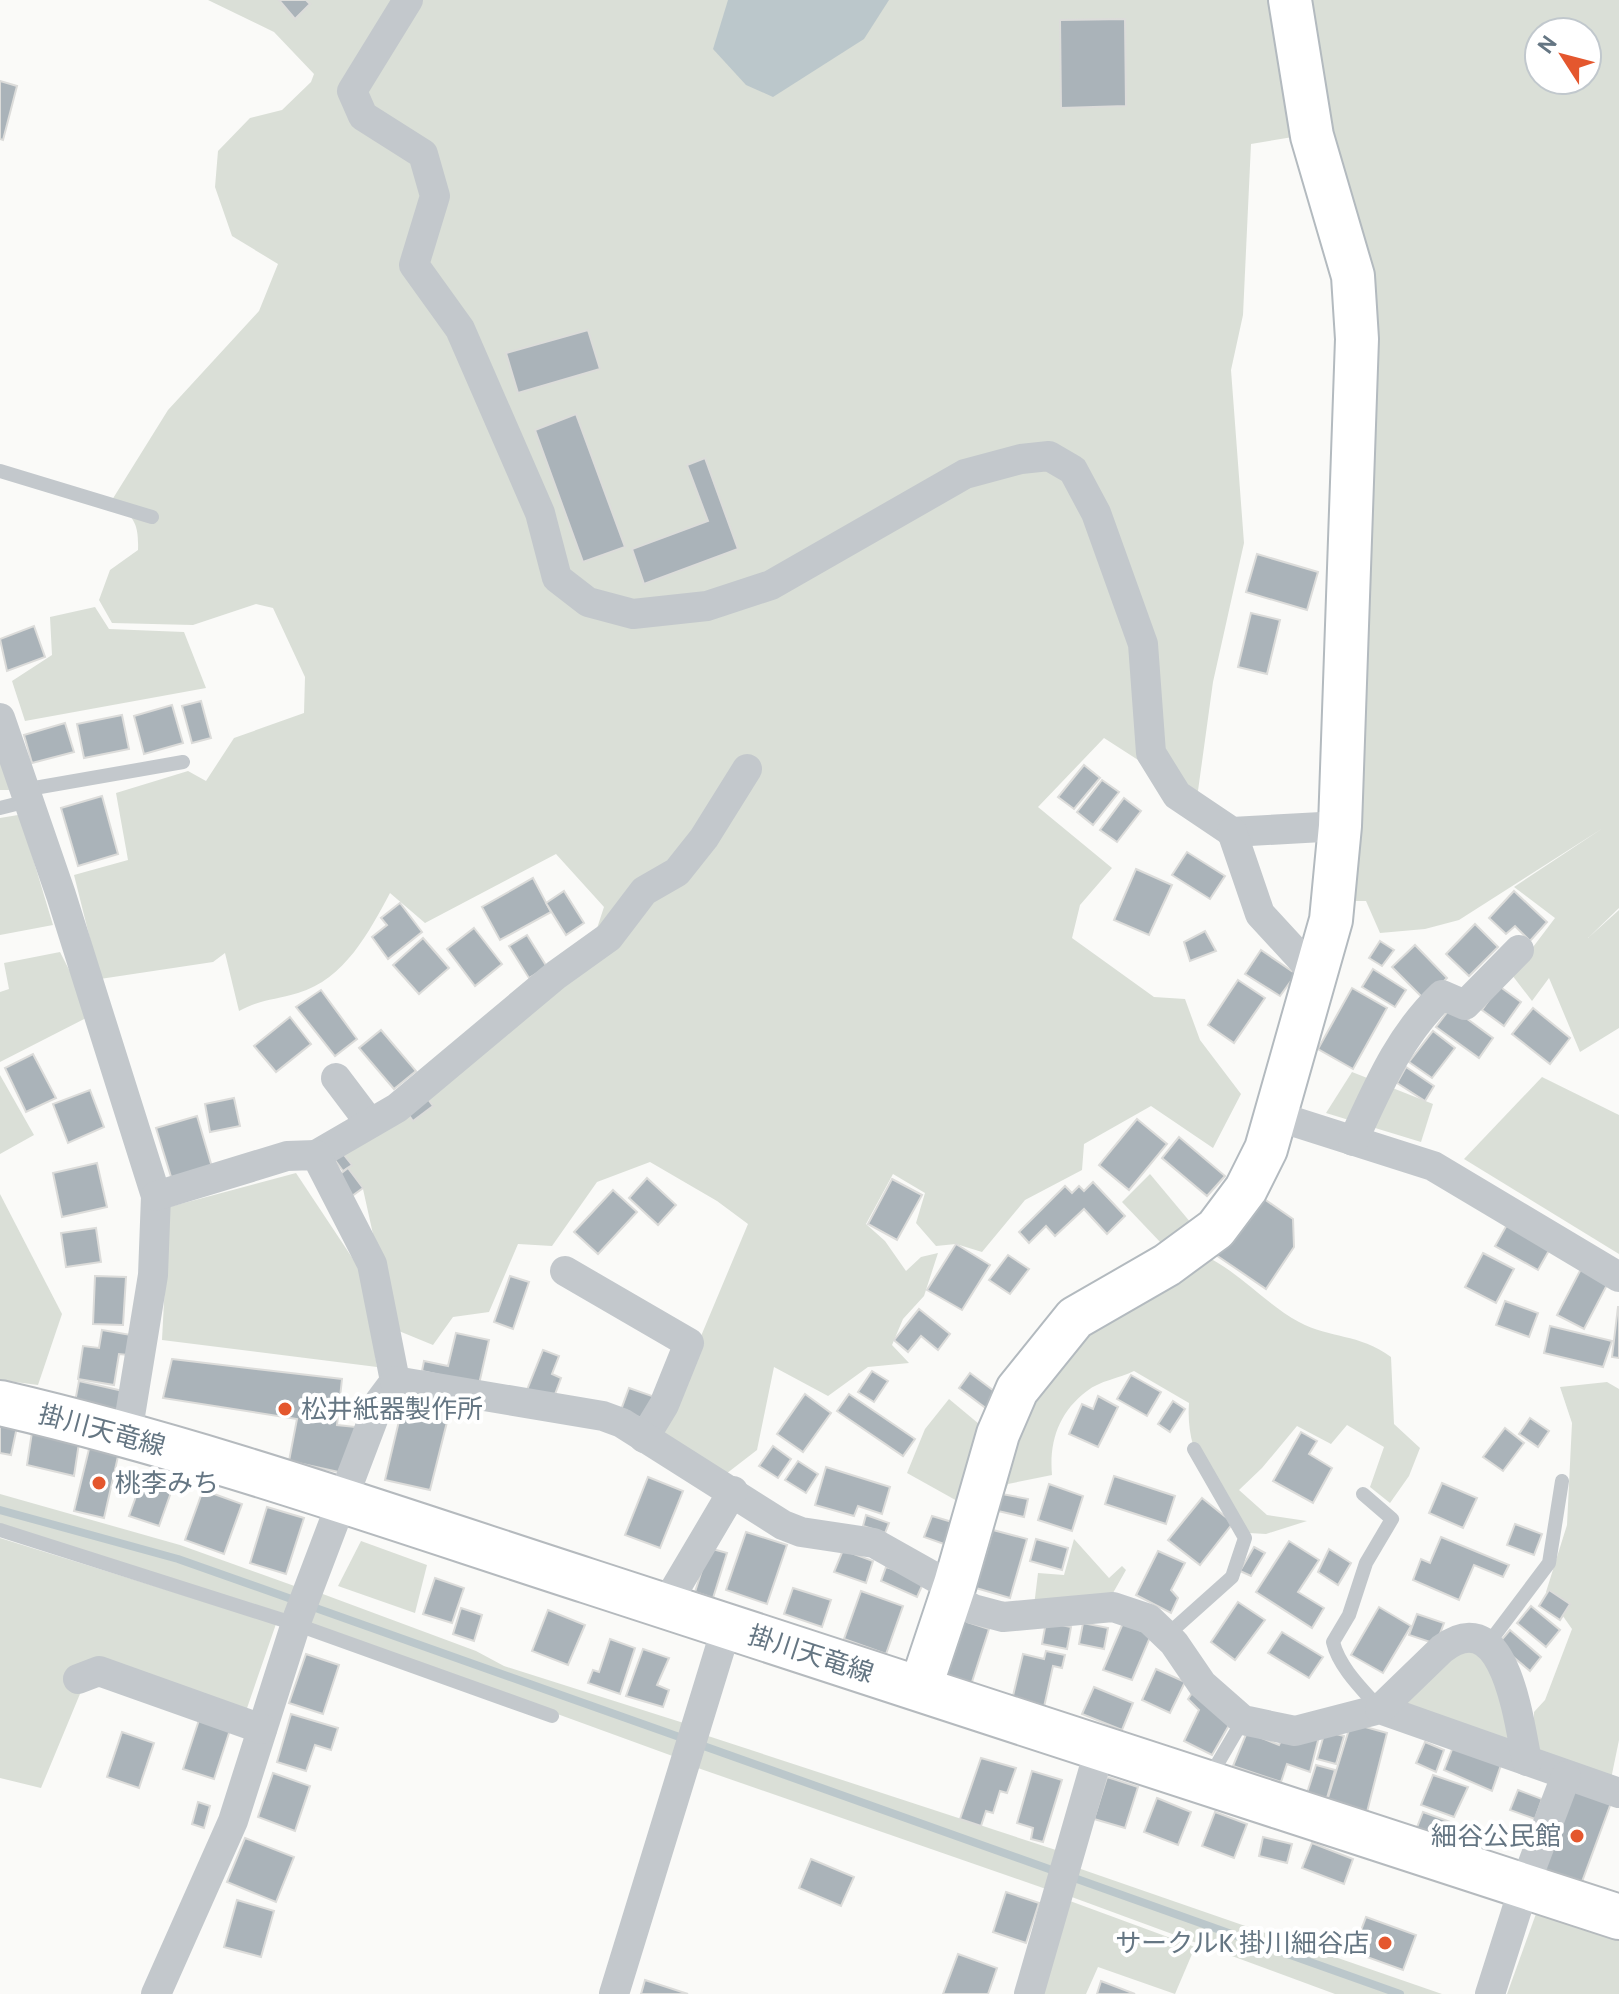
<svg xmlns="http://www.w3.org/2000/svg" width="1619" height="1994" font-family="Cabin,'Noto Sans JP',sans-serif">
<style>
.green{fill:#dadfd7;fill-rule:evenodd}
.water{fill:#bbc7cb}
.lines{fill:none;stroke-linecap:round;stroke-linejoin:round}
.stream{stroke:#bbc7cb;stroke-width:8}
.building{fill:#aab3b9;stroke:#dcdcda;stroke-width:2}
.secondary-casing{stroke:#b3babf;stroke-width:46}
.primary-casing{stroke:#b5babe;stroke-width:48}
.lane{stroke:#c3c8cc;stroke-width:14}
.street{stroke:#c3c8cc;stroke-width:30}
.secondary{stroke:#fff;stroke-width:42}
.primary{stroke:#fff;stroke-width:44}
.poi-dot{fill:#e4572e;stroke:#fff;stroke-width:3}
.labels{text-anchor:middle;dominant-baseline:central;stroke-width:8;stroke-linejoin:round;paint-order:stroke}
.poi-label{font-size:26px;fill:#657683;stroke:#fff;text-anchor:start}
.street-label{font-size:26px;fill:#657683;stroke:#fff}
</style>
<rect width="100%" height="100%" fill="#fafaf8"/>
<g class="green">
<path d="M208 0H1619V908L1588 938 1619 910V1028L1580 1052 1549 978 1532 1001 1512 975 1555 918 1514 887 1603 828 1459 920 1425 929 1380 933 1366 901H1341L1375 371 1305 135 1251 144 1243 315 1231 370 1244 543 1213 682 1197 798 1104 738 1038 807 1112 868 1080 905 1072 938 1154 997 1185 999 1200 1040 1241 1094 1213 1148 1151 1106 1084 1144 1082 1170 1025 1200 982 1252 956 1244 936 1246 916 1223 925 1193 893 1174 866 1224 885 1241 906 1271 921 1257 938 1253 924 1296 903 1319 892 1345 909 1363 868 1367 828 1396 774 1367 757 1450 722 1477 657 1441 748 1224 717 1201 650 1162 597 1182 552 1246 518 1244 489 1312 453 1317 433 1345 394 1329 363 1189 329 1154 582 974 604 907 556 854 425 923 390 893C369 932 345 979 298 993 275 1000 261 999 239 1011L225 953 213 962 100 979 74 875 128 860 116 793 188 771 206 781 234 738 304 713 305 677 273 608 256 604 193 625 112 623 99 600 110 570 138 550C139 522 133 516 112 500L168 410 259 311 278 264 232 236 215 187 218 151 250 118 282 110 311 82 314 74 274 32ZM1539 32H1587V80H1539Z"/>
<path d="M95 607 109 629 184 632 206 688 25 721 12 681 52 655 50 617Z"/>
<path d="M0 749 53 925 0 935V818L18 815 12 790H0Z"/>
<path d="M60 952 92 1015 0 1062V992L9 989 4 963Z"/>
<path d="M1352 1072 1433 1104 1421 1142 1326 1113Z"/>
<path d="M0 1075 34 1135 0 1154Z"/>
<path d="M1542 1077 1619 1115V1254L1464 1159Z"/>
<path d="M296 1173 363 1274 377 1367 162 1340 169 1207Z"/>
<path d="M1150 1174 1191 1223 1162 1244 1122 1202Z"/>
<path d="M0 1194 62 1314 38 1385 0 1380Z"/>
<path d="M1201 1254C1238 1270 1264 1303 1299 1322 1331 1339 1358 1333 1391 1357L1394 1424 1420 1448 1409 1476 1390 1503 1370 1487 1384 1447 1347 1425 1331 1444 1297 1426 1262 1468 1239 1490 1267 1515 1307 1521 1266 1534 1249 1533C1216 1491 1185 1460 1189 1403L1134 1371C1120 1378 1099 1381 1087 1391 1059 1412 1049 1441 1052 1475L1008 1484 993 1524 1013 1406 1065 1338Z"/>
<path d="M1607 1382 1619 1389V1740L1611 1779 1534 1756V1712L1545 1700 1572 1629 1546 1592 1567 1525 1572 1423 1560 1387Z"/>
<path d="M949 1399 991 1434 959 1502 907 1473 925 1429Z"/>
<path d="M0 1494 180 1545 300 1588 288 1615 0 1525Z"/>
<path d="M0 1538 276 1624 245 1714 87 1677 41 1788 0 1778Z"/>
<path d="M1074 1539 1109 1578 1122 1566 1126 1570 1109 1600 1034 1606 1038 1573 1064 1575Z"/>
<path d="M361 1541 427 1565 415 1613 338 1586Z"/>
<path d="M312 1590 476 1651 504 1666 690 1725 678 1758 300 1620Z"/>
<path d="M1483 1649 1518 1754 1397 1710 1441 1657Z"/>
<path d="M705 1735 1059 1851 1046 1889 695 1767Z"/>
<path d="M1075 1867 1442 1994H1335L1069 1896Z"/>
<path d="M1070 1901 1195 1947 1175 1994 1098 1967 1086 1994H1041Z"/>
<path d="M1537 1911 1619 1938V1994H1507Z"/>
</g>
<path class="water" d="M728 0H889L864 39 773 97 746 85 713 49Z"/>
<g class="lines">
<g class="stream">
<path d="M0 1510 178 1559 297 1601"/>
<path d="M310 1606 685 1739"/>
<path d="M698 1744 1400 1994"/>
</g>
</g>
<g class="building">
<path d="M279 0H306L310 4 295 19Z"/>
<path d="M1125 19 1126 106 1061 108 1060 20Z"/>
<path d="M0 81 17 86 3 140 0 139Z"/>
<path d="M588 330 600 369 518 393 506 353Z"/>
<path d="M576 414 625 547 583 562 535 430Z"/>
<path d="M705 458 738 549 644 584 632 549 708 521 687 465Z"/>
<path d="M1257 554 1318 572 1307 610 1246 592Z"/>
<path d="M1251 613 1280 620 1267 674 1238 667Z"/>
<path d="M34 626 45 657 7 671 0 639Z"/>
<path d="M201 701 211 738 192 743 182 706Z"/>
<path d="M172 705 183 743 144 754 134 716Z"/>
<path d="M122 715 129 749 84 758 77 724Z"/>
<path d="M65 723 74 752 32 763 24 735Z"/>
<path d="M1084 765 1100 778 1074 809 1058 797Z"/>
<path d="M1102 780 1119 792 1093 825 1077 812Z"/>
<path d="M102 796 118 854 78 866 61 808Z"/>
<path d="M1124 798 1141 811 1117 842 1100 830Z"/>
<path d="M1187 852 1225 876 1210 899 1172 875Z"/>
<path d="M1136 869 1172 885 1149 935 1114 920Z"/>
<path d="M533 878 551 912 500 940 482 907Z"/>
<path d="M564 891 584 923 566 935 546 903Z"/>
<path d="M1514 891 1547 922 1530 941 1515 926 1506 934 1489 918Z"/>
<path d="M400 903 422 932 388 959 372 937 387 925 381 918Z"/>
<path d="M1475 924 1498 947 1469 976 1446 954Z"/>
<path d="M474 928 502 964 475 986 447 949Z"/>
<path d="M1205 931 1216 951 1190 961 1184 942Z"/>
<path d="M527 935 547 967 529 978 509 946Z"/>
<path d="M423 938 449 968 419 994 393 965Z"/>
<path d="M1380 941 1394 950 1382 966 1369 958Z"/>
<path d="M1415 945 1447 978 1425 1000 1392 967Z"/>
<path d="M1261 950 1296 974 1280 996 1245 974Z"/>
<path d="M1373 969 1406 990 1395 1007 1362 987Z"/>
<path d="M1238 980 1265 998 1234 1043 1208 1025Z"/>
<path d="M1499 986 1521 1002 1504 1026 1482 1010Z"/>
<path d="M1352 988 1387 1008 1353 1069 1318 1049Z"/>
<path d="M321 990 357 1039 335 1056 296 1007Z"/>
<path d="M1451 1007 1493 1038 1479 1058 1436 1027Z"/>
<path d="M1533 1008 1570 1038 1550 1064 1512 1034Z"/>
<path d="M290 1017 311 1044 276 1072 254 1046Z"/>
<path d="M381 1030 416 1071 394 1089 359 1048Z"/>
<path d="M1433 1031 1455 1048 1432 1078 1409 1062Z"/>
<path d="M33 1054 56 1098 26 1112 5 1068Z"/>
<path d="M1406 1067 1434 1086 1425 1101 1397 1083Z"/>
<path d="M90 1090 104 1127 68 1143 53 1104Z"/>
<path d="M425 1095 433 1106 413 1121 405 1110Z"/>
<path d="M234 1098 240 1126 210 1132 205 1104Z"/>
<path d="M197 1116 212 1167 172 1180 156 1128Z"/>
<path d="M1137 1119 1167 1144 1129 1190 1099 1165Z"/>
<path d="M1179 1137 1225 1176 1207 1196 1162 1158Z"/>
<path d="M340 1150 352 1165 343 1171 332 1156Z"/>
<path d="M97 1163 107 1207 62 1217 53 1173Z"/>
<path d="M348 1168 363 1188 345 1201 331 1181Z"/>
<path d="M647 1178 676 1205 658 1225 629 1198Z"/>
<path d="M892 1179 922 1195 897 1240 868 1224Z"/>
<path d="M1093 1182 1125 1216 1107 1234 1084 1209 1055 1236 1046 1226 1029 1243 1019 1232 1065 1186 1072 1193 1079 1186 1084 1191Z"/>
<path d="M613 1190 637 1212 598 1254 574 1232Z"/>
<path d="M1257 1194 1293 1219 1294 1247 1266 1289 1216 1255Z"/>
<path d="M1508 1223 1551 1247 1538 1270 1495 1246Z"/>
<path d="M96 1228 101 1262 66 1267 61 1233Z"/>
<path d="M956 1244 990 1265 962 1310 927 1290Z"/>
<path d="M1483 1253 1514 1269 1496 1303 1465 1287Z"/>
<path d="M1008 1255 1029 1269 1010 1294 989 1280Z"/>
<path d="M1581 1269 1608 1283 1584 1329 1557 1315Z"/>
<path d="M95 1276 126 1277 123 1325 93 1324Z"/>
<path d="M510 1276 529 1282 513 1329 494 1322Z"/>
<path d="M1505 1301 1538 1313 1529 1337 1496 1325Z"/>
<path d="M1618 1307H1619V1358L1612 1357Z"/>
<path d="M919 1309 950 1334 938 1350 921 1336 908 1352 894 1340Z"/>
<path d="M1550 1326 1612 1341 1603 1367 1544 1353Z"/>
<path d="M102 1330 131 1335 128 1355 119 1354 114 1385 78 1379 83 1346 99 1348Z"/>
<path d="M456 1333 489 1340 479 1384 422 1371 424 1361 448 1366Z"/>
<path d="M543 1350 559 1356 552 1374 561 1378 551 1405 525 1395Z"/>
<path d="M172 1359 342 1379 337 1425 356 1427 343 1473 289 1461 297 1419 163 1398Z"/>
<path d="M872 1371 888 1381 874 1402 858 1392Z"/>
<path d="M970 1373 1002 1397 991 1412 959 1388Z"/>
<path d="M1131 1375 1161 1392 1147 1416 1117 1399Z"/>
<path d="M79 1381 123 1391 119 1412 75 1402Z"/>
<path d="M629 1388 655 1397 646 1420 621 1410Z"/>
<path d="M805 1394 831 1413 803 1452 777 1434Z"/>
<path d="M849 1394 915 1439 903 1456 837 1411Z"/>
<path d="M1098 1396 1118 1407 1098 1447 1069 1434 1082 1404 1093 1409Z"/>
<path d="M404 1400 450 1410 430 1490 385 1480Z"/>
<path d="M1173 1401 1185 1409 1170 1432 1158 1424Z"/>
<path d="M1530 1418 1549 1431 1538 1447 1519 1434Z"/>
<path d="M0 1424 17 1427 11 1455 0 1453Z"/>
<path d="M1505 1428 1524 1443 1503 1471 1483 1457Z"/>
<path d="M32 1432 79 1443 74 1476 27 1465Z"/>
<path d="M1301 1432 1317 1441 1309 1454 1332 1468 1313 1503 1273 1481Z"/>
<path d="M90 1445 119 1452 104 1518 74 1511Z"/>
<path d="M773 1446 791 1459 778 1478 759 1466Z"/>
<path d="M798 1461 818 1474 806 1493 785 1480Z"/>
<path d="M826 1467 890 1487 882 1514 858 1506 854 1516 815 1505Z"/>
<path d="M144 1474 174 1484 159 1526 129 1516Z"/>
<path d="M1114 1476 1175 1496 1166 1524 1105 1504Z"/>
<path d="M648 1477 683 1491 660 1548 625 1535Z"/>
<path d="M1442 1483 1477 1498 1463 1528 1429 1513Z"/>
<path d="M1049 1484 1083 1496 1072 1531 1038 1520Z"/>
<path d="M203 1490 242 1504 224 1554 185 1540Z"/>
<path d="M1002 1494 1028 1499 1024 1517 998 1511Z"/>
<path d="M1202 1498 1233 1523 1200 1565 1168 1540Z"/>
<path d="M267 1507 304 1518 286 1574 250 1563Z"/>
<path d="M866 1515 889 1523 885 1533 863 1526Z"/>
<path d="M932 1516 952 1522 944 1544 924 1537Z"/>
<path d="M1515 1524 1542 1534 1534 1555 1507 1545Z"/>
<path d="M993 1530 1027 1539 1010 1598 976 1588Z"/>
<path d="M746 1532 787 1545 767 1604 726 1590Z"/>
<path d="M1441 1537 1509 1565 1503 1577 1474 1565 1459 1600 1413 1580 1421 1559 1430 1563Z"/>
<path d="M1036 1539 1068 1548 1062 1570 1030 1561Z"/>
<path d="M1289 1541 1319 1560 1298 1592 1324 1608 1312 1628 1256 1592Z"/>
<path d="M1254 1547 1265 1553 1251 1576 1240 1571Z"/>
<path d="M709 1548 727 1553 713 1598 695 1592Z"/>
<path d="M1329 1549 1351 1563 1338 1585 1318 1572Z"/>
<path d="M843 1550 873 1561 866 1583 834 1572Z"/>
<path d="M1158 1551 1185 1563 1171 1590 1178 1598 1171 1613 1136 1595Z"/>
<path d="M886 1567 925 1579 917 1597 881 1581Z"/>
<path d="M435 1578 464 1588 452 1623 423 1614Z"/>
<path d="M793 1588 831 1600 822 1627 784 1614Z"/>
<path d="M1549 1590 1570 1604 1560 1620 1539 1606Z"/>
<path d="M861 1591 903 1606 886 1654 844 1639Z"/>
<path d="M1238 1602 1265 1620 1235 1660 1211 1642Z"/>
<path d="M1531 1606 1560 1630 1546 1647 1517 1623Z"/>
<path d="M1379 1607 1411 1626 1383 1673 1351 1655Z"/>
<path d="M461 1608 482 1615 474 1641 453 1634Z"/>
<path d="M548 1610 585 1625 568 1665 532 1651Z"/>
<path d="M1417 1614 1444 1623 1436 1644 1409 1635Z"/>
<path d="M961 1620 989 1629 971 1685 944 1676Z"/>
<path d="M1046 1622 1071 1627 1067 1649 1042 1644Z"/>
<path d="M1083 1623 1108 1628 1104 1649 1079 1644Z"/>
<path d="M1123 1623 1151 1635 1132 1680 1103 1670Z"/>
<path d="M1510 1630 1541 1657 1530 1671 1498 1644Z"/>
<path d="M1282 1632 1323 1657 1309 1678 1268 1653Z"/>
<path d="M610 1639 635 1648 620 1694 588 1683 593 1670 599 1672Z"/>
<path d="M643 1649 669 1658 657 1685 669 1690 663 1707 626 1696Z"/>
<path d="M1046 1651 1065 1655 1062 1668 1053 1666 1044 1707 1012 1700 1023 1654 1044 1659Z"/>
<path d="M306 1654 339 1665 323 1714 289 1703Z"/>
<path d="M1156 1669 1185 1682 1170 1713 1142 1700Z"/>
<path d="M1094 1687 1133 1703 1122 1730 1082 1714Z"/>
<path d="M1196 1687 1232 1720 1212 1755 1184 1741 1199 1710 1188 1699Z"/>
<path d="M291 1714 338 1728 331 1750 315 1745 306 1771 277 1762Z"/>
<path d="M199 1720 230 1730 214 1779 183 1769Z"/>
<path d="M1351 1723 1387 1733 1366 1816 1327 1801Z"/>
<path d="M1321 1729 1310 1772 1287 1764 1281 1782 1233 1766 1247 1732 1279 1745 1284 1734Z"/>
<path d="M1325 1731 1344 1736 1336 1764 1317 1759Z"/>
<path d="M122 1732 154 1743 139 1788 107 1777Z"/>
<path d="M1425 1742 1444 1750 1436 1772 1416 1763Z"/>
<path d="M1453 1747 1501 1765 1492 1791 1444 1770Z"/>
<path d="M981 1758 1016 1768 1007 1793 1000 1791 993 1813 986 1811 981 1826 960 1819Z"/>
<path d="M1316 1765 1335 1770 1327 1798 1307 1793Z"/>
<path d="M1032 1771 1062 1780 1043 1842 1031 1839 1033 1828 1017 1823Z"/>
<path d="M273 1773 310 1786 295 1831 258 1817Z"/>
<path d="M1433 1775 1468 1787 1454 1817 1421 1805Z"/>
<path d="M1107 1777 1138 1787 1125 1828 1094 1819Z"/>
<path d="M1518 1790 1542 1799 1535 1819 1510 1810Z"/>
<path d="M1573 1791 1611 1803 1580 1887 1543 1869Z"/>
<path d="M1157 1798 1191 1812 1178 1845 1144 1832Z"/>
<path d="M198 1802 210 1806 204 1828 192 1824Z"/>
<path d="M1215 1812 1247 1824 1234 1858 1202 1846Z"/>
<path d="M1423 1812 1456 1824 1449 1843 1416 1830Z"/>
<path d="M1263 1837 1292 1844 1287 1863 1259 1856Z"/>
<path d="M245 1838 294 1857 276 1902 227 1882Z"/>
<path d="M1312 1843 1353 1859 1344 1884 1302 1868Z"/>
<path d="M811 1859 854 1877 841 1906 799 1888Z"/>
<path d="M1006 1892 1039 1903 1026 1943 993 1932Z"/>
<path d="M237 1900 274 1911 261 1957 224 1947Z"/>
<path d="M1366 1917 1416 1935 1403 1970 1353 1952Z"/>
<path d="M958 1954 997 1968 988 1994H943Z"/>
<path d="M645 1980 688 1994H641Z"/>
<path d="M1101 1981 1135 1994H1097Z"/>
</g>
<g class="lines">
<defs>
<path id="secondary" d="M920 1689 955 1584 998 1434 1017 1390 1075 1318 1167 1265 1216 1229 1246 1189 1266 1149 1331 920 1340 826 1357 339 1353 276 1312 136 1290 0"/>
<path id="primary" d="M0 1403C199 1449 393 1518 588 1581 932 1691 1275 1806 1619 1917"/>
</defs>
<use href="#secondary" class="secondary-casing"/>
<use href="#primary" class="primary-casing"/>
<g class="lane">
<path d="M0 471 152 517"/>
<path d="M23 790 183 762"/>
<path d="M0 808 28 801"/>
<path d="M1363 1494 1392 1519 1366 1563 1349 1615 1333 1642C1339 1667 1362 1689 1379 1708"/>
<path d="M0 1530 295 1624 552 1716"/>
<path d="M1166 1636 1232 1577 1245 1538 1194 1449"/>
<path d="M1488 1644 1549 1563 1562 1481"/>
<path d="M1209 1778 1243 1720"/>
</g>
<g class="street">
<path d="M408 0 352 91 363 116 423 154 435 196 414 265 460 329 540 513 557 578 588 602 633 614 707 606 771 585 965 474 1021 459 1049 456 1073 470 1096 513 1143 644 1151 753 1177 795 1232 832 1340 826"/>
<path d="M0 718 61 895 156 1196 153 1275 127 1434"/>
<path d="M1232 832 1260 914 1318 977"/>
<path d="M336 1078 370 1123"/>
<path d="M1276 1116 1433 1166 1619 1277"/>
<path d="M1353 1141C1378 1087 1399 1036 1442 995L1465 1005 1519 950"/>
<path d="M316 1155 397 1108 556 975 609 937 644 891 677 872 704 838 747 769"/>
<path d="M156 1196 287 1156 316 1155 372 1264 395 1381 380 1401 298 1617 233 1821 156 1994"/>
<path d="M565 1271 689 1343 664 1405 644 1438"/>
<path d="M395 1381 603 1416 622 1423 783 1525 801 1532 874 1543 954 1588"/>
<path d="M951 1597 973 1609 1003 1617 1113 1607 1149 1619 1174 1643 1202 1684 1243 1720 1295 1731 1380 1709 1619 1793"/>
<path d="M665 1606 733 1491"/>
<path d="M78 1679 99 1671 262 1729"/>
<path d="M1380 1709 1442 1649C1506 1600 1519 1724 1527 1761"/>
<path d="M614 1994 727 1626"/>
<path d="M1029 1994 1100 1748"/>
<path d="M1490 1994 1524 1887 1566 1776"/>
</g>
<use href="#secondary" class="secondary"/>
<use href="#primary" class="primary"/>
</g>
<g class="poi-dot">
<circle cx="285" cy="1409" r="8"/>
<circle cx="99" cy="1483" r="8"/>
<circle cx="1577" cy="1836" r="8"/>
<circle cx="1385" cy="1943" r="8"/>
</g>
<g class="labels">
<g class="poi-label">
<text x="301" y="1409">松井紙器製作所</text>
<text x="115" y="1483">桃李みち</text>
<text x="1561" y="1836" text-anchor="end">細谷公民館</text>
<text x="1369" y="1943" text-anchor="end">サークルK 掛川細谷店</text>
</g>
<g class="street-label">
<text transform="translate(102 1430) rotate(15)">掛川天竜線</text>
<text transform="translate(811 1654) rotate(18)">掛川天竜線</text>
</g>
</g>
<g transform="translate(1563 56) rotate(306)"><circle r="38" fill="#ffffff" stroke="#c1c8cd" stroke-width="2"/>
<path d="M0-6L14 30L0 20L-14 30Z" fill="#e4572e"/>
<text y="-12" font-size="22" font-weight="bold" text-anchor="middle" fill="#657683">N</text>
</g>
</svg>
